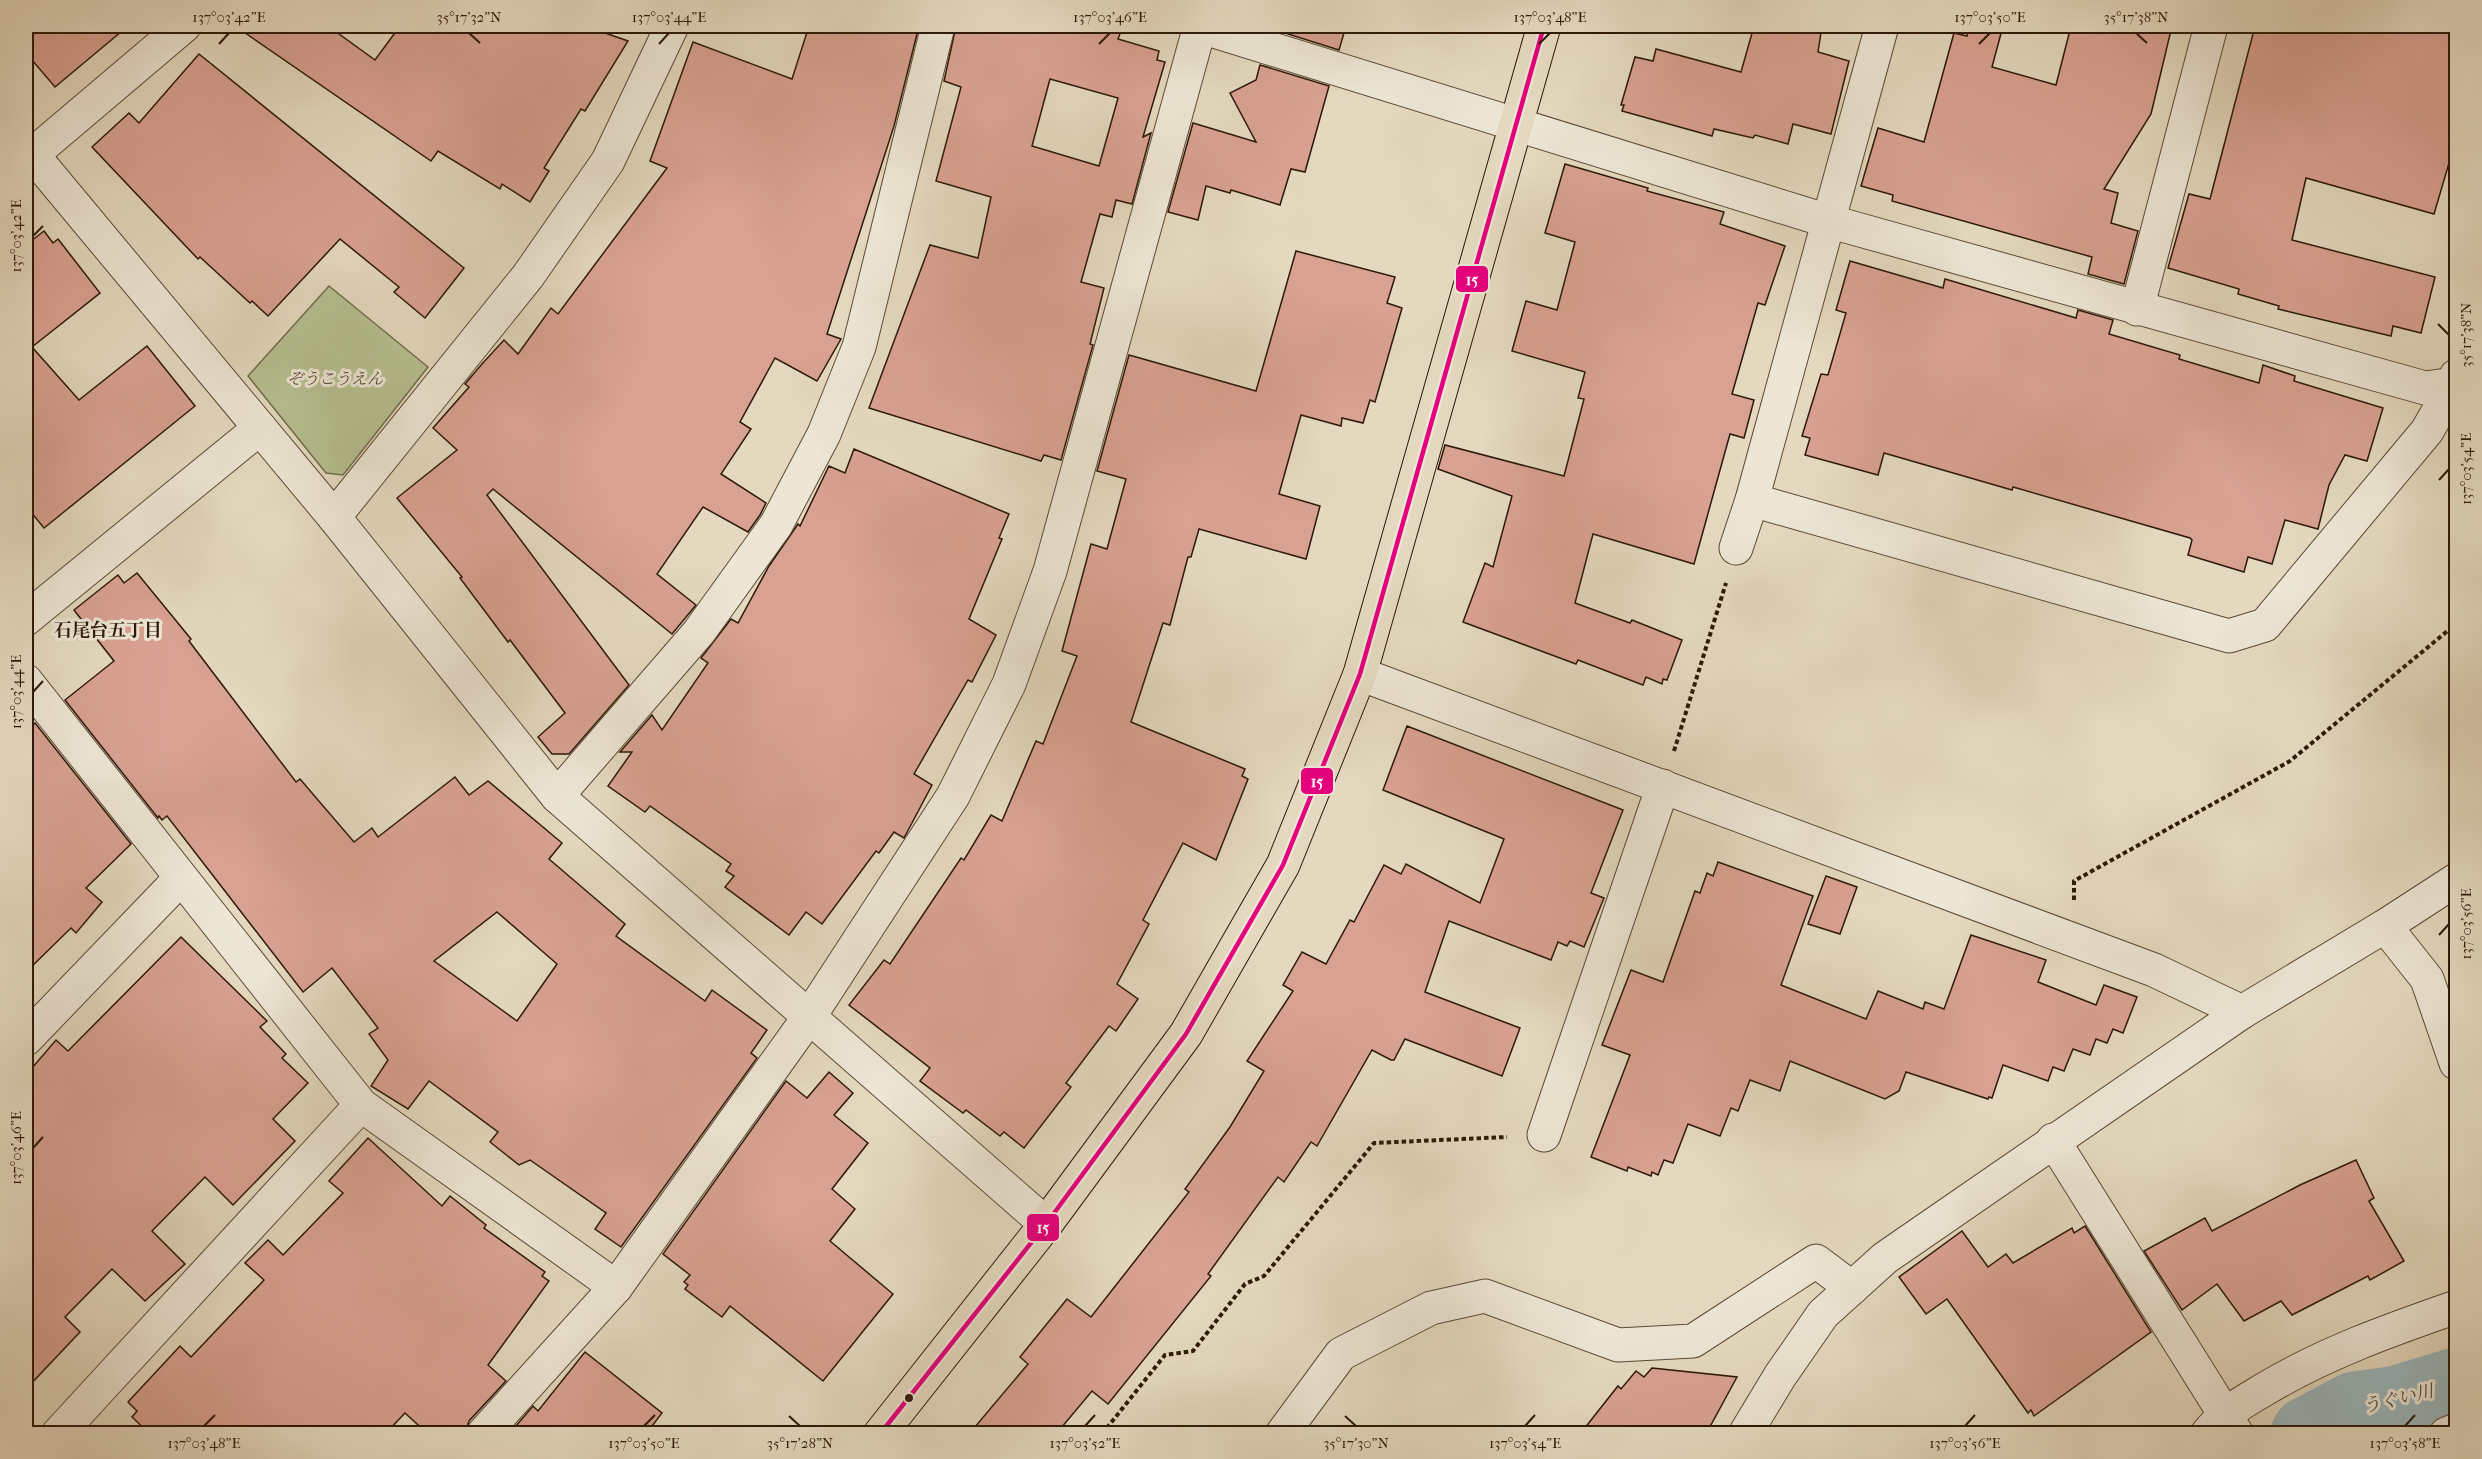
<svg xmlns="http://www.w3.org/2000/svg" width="2482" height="1459" font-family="'IM FELL French Canon','Noto Serif JP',serif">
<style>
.green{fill:#b6bf90;stroke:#716c4c;stroke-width:1.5}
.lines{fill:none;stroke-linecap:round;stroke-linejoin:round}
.river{stroke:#9ab7bd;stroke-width:75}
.building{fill:#d9a192;stroke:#2c1907;stroke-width:1.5;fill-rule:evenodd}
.minor-casing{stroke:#5a4935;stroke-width:35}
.tertiary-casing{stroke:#5a4935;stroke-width:35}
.primary-casing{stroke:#2c1907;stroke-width:35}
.path{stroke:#2c1907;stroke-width:4;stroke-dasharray:4.5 3;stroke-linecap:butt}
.minor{stroke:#ede6d5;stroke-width:33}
.tertiary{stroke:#ede6d5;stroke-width:33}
.primary{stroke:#e4d9bf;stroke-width:33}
.bus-1-casing{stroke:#ede6d5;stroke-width:9}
.bus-1{stroke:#e5007d;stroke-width:4.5}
.ticks{fill:none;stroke:#2c1907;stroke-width:2}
.bus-dot{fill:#2c1907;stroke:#ede6d5;stroke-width:2}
.labels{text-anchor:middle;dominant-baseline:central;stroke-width:6;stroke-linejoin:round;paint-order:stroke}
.park-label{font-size:16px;font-style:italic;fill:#554b30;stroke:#ede6d5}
.neighbourhood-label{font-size:18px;font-weight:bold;fill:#2c1907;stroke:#ede6d5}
.water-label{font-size:18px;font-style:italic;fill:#4d483e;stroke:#ede6d5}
.line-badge{stroke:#ede6d5;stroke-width:2}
.badge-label{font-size:16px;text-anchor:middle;font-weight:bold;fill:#fff}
.neatline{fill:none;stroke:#2c1907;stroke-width:2}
.ticks-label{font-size:15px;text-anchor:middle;fill:#2c1907}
</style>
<rect width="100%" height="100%" fill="#e4d9bf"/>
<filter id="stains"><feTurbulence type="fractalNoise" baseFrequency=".00333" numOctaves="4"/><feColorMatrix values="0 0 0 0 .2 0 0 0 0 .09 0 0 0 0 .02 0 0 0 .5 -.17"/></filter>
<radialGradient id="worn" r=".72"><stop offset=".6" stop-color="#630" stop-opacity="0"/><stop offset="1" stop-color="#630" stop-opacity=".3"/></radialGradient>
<path class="green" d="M329 286 428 367 343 475 326 473 248 376Z"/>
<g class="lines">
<path class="river" d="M2308 1434 2355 1409 2397 1403 2456 1385"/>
</g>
<g class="building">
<path d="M26 26H128L55 87 26 53Z"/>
<path d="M235 26H328L375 60 400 26H585L628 41 585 111 581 109 544 168 549 171 530 202 502 184 500 189 438 151 431 161Z"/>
<path d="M809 26H919L894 126 827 334 841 339 817 381 775 358 740 422 751 429 721 474 766 503 760 515 748 532 703 507 657 574 696 605 672 634 493 489 487 495 629 685 569 754H552L538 737 565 713 510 640 508 642 460 578 462 577 397 498 457 450 433 428 469 387 465 384 482 364 504 340 518 354 551 308 558 314 667 168 650 161 693 42 792 79Z"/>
<path d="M956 26H1101L1121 31 1118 39 1159 51 1157 60 1165 62 1143 137 1151 133 1132 204 1116 200 1112 217 1100 214 1081 282 1104 288 1090 344 1093 345 1061 460 1044 455 1041 461 869 408 930 245 978 258 991 197 936 181 961 87 944 81ZM1050 79 1118 98 1099 166 1032 146Z"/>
<path d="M1270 26H1346L1339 50 1269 28Z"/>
<path d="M1754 26H1822L1818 52 1849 61 1831 134 1793 124 1788 144 1755 135 1753 138 1714 129 1712 136 1622 111 1624 105H1621L1635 57 1653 61 1656 49 1741 72Z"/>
<path d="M1969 26H2003L1992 67 2056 85 2071 26H2172L2151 114 2104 189 2118 193 2111 223 2138 231 2124 284 2088 274 2092 257 1892 201 1893 195 1861 186 1878 128 1924 142 1954 33 1967 36Z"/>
<path d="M2255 26H2457V136L2434 214 2306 178 2292 240 2435 277 2421 333 2393 326 2391 336 2278 309 2279 306 2238 294 2239 289 2168 268 2189 194 2210 199Z"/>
<path d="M199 54 464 268 425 318 394 292 399 287 340 239 268 316 252 301 250 303 200 257 198 259 92 147 129 113 139 123Z"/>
<path d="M1260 65 1329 86 1305 172 1291 169 1280 205 1231 190 1230 193 1206 186 1198 220 1168 212 1193 123 1256 142 1230 93 1256 80Z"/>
<path d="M1565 164 1648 188 1647 191 1724 212 1720 224 1785 246 1765 305 1758 303 1732 394 1754 400 1744 438 1730 434 1694 564 1593 534 1575 603 1630 623 1632 620 1682 640 1667 680 1663 679 1662 684 1646 677 1643 685 1578 660 1576 664 1463 622 1485 563 1493 567 1512 496 1438 469 1445 445 1564 476 1584 399 1578 398 1585 372 1512 351 1526 301 1557 310 1575 242 1545 233Z"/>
<path d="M44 231 53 243 58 239 100 293 32 347 79 400 147 346 195 406 44 528 26 506V245Z"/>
<path d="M1296 251 1395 277 1387 303 1402 308 1375 402 1370 400 1363 423 1342 418 1341 426 1301 415 1279 494 1320 506 1306 559 1199 529 1191 557H1188L1170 625 1163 623 1131 722 1245 769 1242 776 1248 779 1216 860 1183 843 1143 920 1149 924 1117 984 1138 999 1116 1031 1109 1026 1066 1083 1071 1087 1024 1148 1004 1132 1000 1136 966 1110 963 1113 920 1081 930 1068 849 1005 884 960 890 964 961 858 964 860 991 815 1002 821 1036 741 1043 744 1077 656 1062 651 1091 544 1107 549 1126 479 1097 471 1129 355 1256 391Z"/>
<path d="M1850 261 1943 288 1945 279 2076 318 2078 310 2113 320 2109 334 2180 355 2179 359 2259 383 2263 365 2295 376 2294 381 2383 408 2367 461 2345 455 2329 485 2318 529 2285 520 2272 564 2248 557 2244 572 2188 555 2192 540 2190 538 2013 487 2012 490 1884 453 1878 475 1805 455 1810 438 1802 436 1821 374 1828 375 1846 313 1836 310Z"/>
<path d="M854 449 1009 514 999 538 1002 539 969 619 996 635 972 682 968 680 914 774 932 785 904 838 894 832 879 853 876 851 822 924 806 912 789 935 725 887 734 876 726 871 731 864 650 806 645 812 608 786 632 752H620L652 715 662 730 708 663 701 658 731 619 738 623 769 566 798 524 800 526 829 466 845 473Z"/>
<path d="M137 573 191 639 189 641 296 782 300 779 354 842 372 828 378 837 455 777 469 795 488 781 562 843 549 859 625 924 616 936 705 1001 712 990 767 1030 751 1053 757 1058 621 1247 595 1229 606 1213 530 1160 519 1165 490 1142 498 1132 429 1081 408 1109 371 1086 388 1060 369 1034 378 1028 332 968 303 992 167 816 162 820 159 816 158 818 65 700 114 661 74 610 118 575 124 583ZM497 912 557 964 517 1021 434 961Z"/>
<path d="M35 723 131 844 86 888 102 902 76 933 71 928 26 972V730Z"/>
<path d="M1407 726 1623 810 1591 893 1604 898 1584 947 1570 941 1567 946 1558 942 1551 960 1449 921 1425 992 1520 1028 1502 1076 1405 1039 1394 1060H1391L1372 1050 1317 1146 1311 1142 1284 1182 1278 1177 1208 1274 1211 1276 1108 1404 1092 1391 1056 1434H969L1028 1364 1020 1357 1067 1299 1091 1317 1189 1192 1185 1189 1230 1127 1264 1071 1247 1061 1293 991 1283 985 1302 952 1326 964 1350 920 1354 922 1384 865 1401 874 1406 864 1480 903 1504 839 1383 790Z"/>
<path d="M1718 862 1813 896 1781 985 1866 1019 1878 991 1923 1009 1925 1002 1944 1009 1971 935 2046 960 2038 982 2096 1005 2104 985 2137 997 2123 1033 2113 1029 2107 1043 2096 1039 2090 1055 2073 1049 2064 1071 2053 1067 2048 1081 2003 1065 1992 1098 1989 1097 1988 1099 1906 1072 1899 1091 1885 1099 1790 1061 1780 1091 1750 1080 1738 1111 1731 1108 1720 1136 1688 1124 1673 1163 1664 1160 1658 1175 1652 1172 1651 1176 1628 1167 1627 1171 1591 1157 1630 1055 1602 1045 1631 970 1663 982 1695 891 1700 893 1707 873 1713 876Z"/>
<path d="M1826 876 1857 887 1840 934 1808 924Z"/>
<path d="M181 937 267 1021 260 1027 286 1054 282 1058 308 1083 273 1119 295 1141 233 1205 205 1177 152 1231 185 1264 145 1301 112 1269 65 1317 80 1332 26 1389V1075L56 1040 68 1051Z"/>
<path d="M829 1072 853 1093 834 1115 868 1143 832 1189 855 1209 830 1241 893 1294 823 1381 730 1306 722 1317 685 1289 688 1285 684 1282 690 1275 663 1254 786 1081 807 1098Z"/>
<path d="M368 1138 442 1206 450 1196 486 1225 484 1228 545 1272 542 1276 549 1281 488 1365 506 1381 469 1421 465 1434H428L405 1413 385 1434H150L132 1417 137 1411 128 1402 180 1346 191 1357 264 1280 245 1263 268 1240 283 1255 343 1193 329 1181Z"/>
<path d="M2356 1160 2374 1198 2369 1201 2404 1261 2370 1280 2368 1276 2292 1315 2281 1301 2244 1321 2217 1284 2182 1310 2144 1251 2205 1218 2212 1231 2300 1185Z"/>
<path d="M2085 1226 2151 1332 2034 1416 2031 1410 2028 1413 1947 1299 1926 1314 1899 1277 1962 1231 1988 1267 2006 1254 2013 1263 2072 1228 2074 1233Z"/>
<path d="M585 1352 662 1413 646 1434H509L533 1406 538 1411Z"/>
<path d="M1652 1368 1737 1377 1706 1434H1580L1618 1386 1621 1389 1636 1371 1644 1377Z"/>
</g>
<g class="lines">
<defs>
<g id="minor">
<path d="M1198 26 1828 221 2425 388 2454 384"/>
<path d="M26 147 334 517 557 796 1046 1224"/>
<path d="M26 160 184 26"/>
<path d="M2137 309 2211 26"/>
<path d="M1752 500 2229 636 2265 625 2427 431 2454 384 2456 376"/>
<path d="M334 517 528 276 608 161 672 26"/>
<path d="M1736 548 1752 500 1882 26"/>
<path d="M26 619 260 428"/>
<path d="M1360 674 2154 970 2242 1012"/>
<path d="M26 681 361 1105 616 1287"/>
<path d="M557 796 699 632 776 525 824 434 859 347 938 26"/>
<path d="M2385 926 2427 979 2456 1063"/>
<path d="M26 1039 181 878"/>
<path d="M1544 1135 1663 786"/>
<path d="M2053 1140 2237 1434"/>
<path d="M58 1434 361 1105"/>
<path d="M483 1434 616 1287 809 1017 953 796 1009 684 1050 571 1200 26"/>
<path d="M1282 1434 1341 1354 1431 1308 1485 1296 1618 1345 1693 1341 1816 1261 1852 1288"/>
<path d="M2207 1434C2226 1411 2240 1404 2265 1389 2325 1353 2390 1330 2456 1307"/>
<path d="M2446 1434 2456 1430"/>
</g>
<path id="tertiary" d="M1745 1434 1780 1376 1823 1314 1885 1258 2242 1012 2385 926 2456 880"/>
<path id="primary" d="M880 1434 1046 1224 1186 1034 1283 865 1360 674 1544 26"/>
</defs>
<use href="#minor" class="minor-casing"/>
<use href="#tertiary" class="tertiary-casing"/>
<use href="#primary" class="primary-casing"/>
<g class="path">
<path d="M1674 751 1726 583"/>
<path d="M2074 900V881L2290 761 2456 624"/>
<path d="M1102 1434 1165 1355 1193 1351 1245 1284 1264 1276 1374 1143 1507 1137"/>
</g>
<use href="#minor" class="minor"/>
<use href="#tertiary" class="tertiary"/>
<use href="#primary" class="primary"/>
<defs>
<path id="bus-1" d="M880 1434 1046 1224 1186 1034 1283 865 1360 674 1544 26"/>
</defs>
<use href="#bus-1" class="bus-1-casing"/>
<use href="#bus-1" class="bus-1"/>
</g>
<path class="ticks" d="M469 33 480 43M2136 33 2147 43M219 44 229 33M659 44 669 33M1099 44 1110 33M1539 44 1550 33M1979 44 1990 33M33 236 43 226M2438 324 2449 335M2439 480 2449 469M33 692 43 681M2439 935 2449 924M33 1148 43 1137M789 1416 800 1426M1345 1416 1356 1426M204 1426 215 1415M644 1426 655 1415M1085 1426 1095 1415M1525 1426 1535 1415M1965 1426 1975 1415M2405 1426 2415 1415"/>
<circle class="bus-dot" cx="909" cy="1398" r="5"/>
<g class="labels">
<g class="park-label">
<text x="335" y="378">ぞうこうえん</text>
</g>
<g class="neighbourhood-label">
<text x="108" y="630">石尾台五丁目</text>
</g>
<g class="water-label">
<text transform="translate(2398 1399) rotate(-13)">うぐい川</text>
</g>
</g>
<g class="line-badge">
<rect x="1455" y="265" width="34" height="28" rx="6" fill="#e5007d"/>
<rect x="1300" y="767" width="34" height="28" rx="6" fill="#e5007d"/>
<rect x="1026" y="1213" width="34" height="29" rx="6" fill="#e5007d"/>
</g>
<g class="badge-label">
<text x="1472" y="285">15</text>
<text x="1317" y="787">15</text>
<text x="1043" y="1233">15</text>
</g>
<rect width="2482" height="1459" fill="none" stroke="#e4d9bf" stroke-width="66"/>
<rect x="33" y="33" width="2416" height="1393" class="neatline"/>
<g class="ticks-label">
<text x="229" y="22">137°03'42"E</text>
<text x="469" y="22">35°17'32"N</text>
<text x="669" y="22">137°03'44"E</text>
<text x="1110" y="22">137°03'46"E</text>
<text x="1550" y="22">137°03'48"E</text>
<text x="1990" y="22">137°03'50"E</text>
<text x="2136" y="22">35°17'38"N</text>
<text transform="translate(16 236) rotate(-90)" y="5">137°03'42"E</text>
<text transform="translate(2466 335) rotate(-90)" y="5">35°17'38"N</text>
<text transform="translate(2466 469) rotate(-90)" y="5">137°03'54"E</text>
<text transform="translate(16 692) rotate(-90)" y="5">137°03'44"E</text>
<text transform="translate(2466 924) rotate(-90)" y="5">137°03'56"E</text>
<text transform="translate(16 1148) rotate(-90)" y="5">137°03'46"E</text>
<text x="204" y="1448">137°03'48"E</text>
<text x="644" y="1448">137°03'50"E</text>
<text x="800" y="1448">35°17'28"N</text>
<text x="1085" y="1448">137°03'52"E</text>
<text x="1356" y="1448">35°17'30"N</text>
<text x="1525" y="1448">137°03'54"E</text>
<text x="1965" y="1448">137°03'56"E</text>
<text x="2405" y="1448">137°03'58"E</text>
</g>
<rect width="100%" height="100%" filter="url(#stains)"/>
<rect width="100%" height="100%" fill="url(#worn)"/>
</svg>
